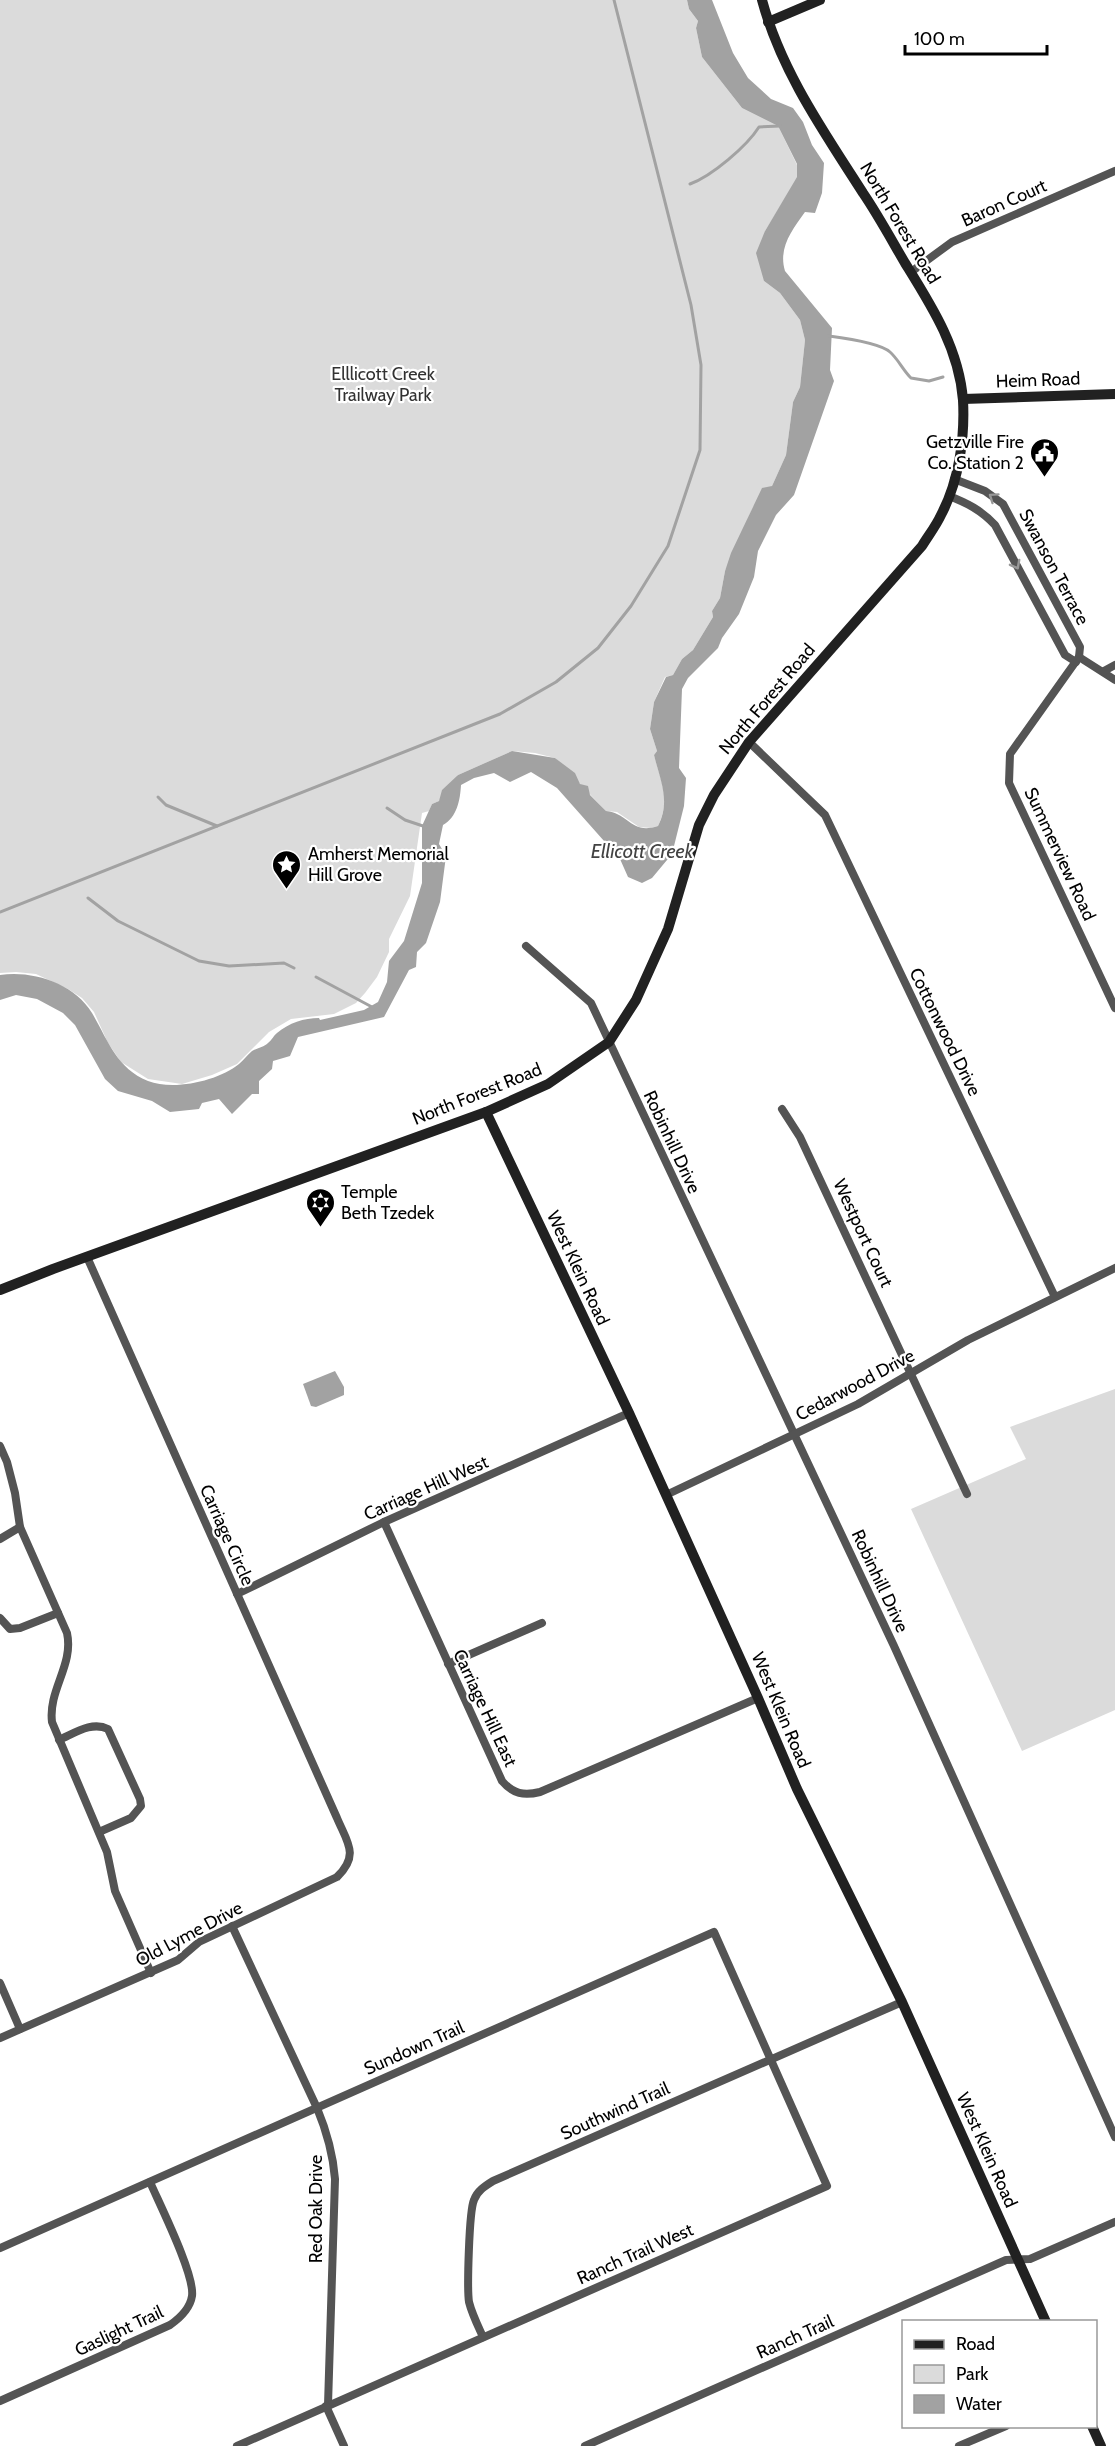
<svg xmlns="http://www.w3.org/2000/svg" width="1115" height="2446" font-family="Cabin,sans-serif">
<style>
.green{fill:#dbdbdb}
.water{fill:#a2a2a2}
.lines{fill:none;stroke-linecap:round;stroke-linejoin:round}
.stream{stroke:#a2a2a2;stroke-width:3}
.street{stroke:#545454;stroke-width:8}
.secondary{stroke:#212121;stroke-width:10}
.oneway{stroke:#989898}
.labels{text-anchor:middle;dominant-baseline:central;stroke-width:4.5;stroke-linejoin:round;paint-order:stroke}
.street-label{font-size:18px;fill:#000;stroke:#fff}
.park-label{font-size:18px;fill:#323232;stroke:#fff}
.poi-label{font-size:18px;fill:#000;stroke:#fff;text-anchor:start}
.water-label{font-size:20px;font-style:italic;fill:#434343;stroke:#fff}
</style>
<rect width="100%" height="100%" fill="#fff"/>
<g class="green">
<path d="M0 0H687L689 9 698 21 696 28 702 57 742 108 778 126 798 167 797 179 765 231 764 281 780 293 800 320 805 340 800 387 793 402 786 455 772 486 753 507 725 571 720 598 712 611 713 617 693 650 682 659 673 675 665 677 654 702 650 729 657 751 654 755C661 782 671 799 658 826L651 828 639 827 617 812 606 811 555 758 535 753 512 751 458 775 439 801 432 804 429 811 422 813 410 896 389 939V952L377 977 365 993 356 1003 334 1014 291 1019 269 1032 237 1064 212 1075 182 1084 148 1079 121 1062 108 1043 94 1012 82 998 68 989 36 974 16 972 0 973Z"/>
<path d="M1115 1389V1710L1022 1751 911 1509 1026 1459 1010 1427Z"/>
</g>
<g class="water">
<path d="M687 0H712L733 53 748 78 771 99 793 108 803 122 812 145 824 163 822 193 815 213 805 212C792 230 778 248 785 271L832 328 830 370 834 381 794 495 776 515 758 551 754 577 739 614 722 638 718 648 688 678 682 689 679 768 686 778 684 806 672 854 652 878 642 883 628 877 620 859 557 788 531 772 510 782 494 773 474 778 461 785C460 801 457 817 443 825L439 844 446 856 440 902 426 943 417 952 416 967 409 970 384 1017 298 1037 290 1056 273 1061 272 1069 259 1081V1094H252L232 1114 219 1099 202 1103 199 1109 170 1112 152 1101 118 1091 105 1079 75 1025 63 1013 37 999 16 995 0 1000V975C32 970 74 983 92 1013 108 1040 116 1068 148 1081 174 1091 218 1081 239 1064 244 1060 247 1055 252 1051 257 1048 264 1047 268 1043 272 1040 274 1035 277 1033 289 1023 304 1018 319 1018L320 1020 364 1010 378 1002 387 982 389 961 404 941 422 883V826L432 804 439 801 442 790 458 775 512 751 555 758 575 773 580 784 588 786 590 795 606 811C629 813 631 835 658 826 671 801 660 780 654 755L657 751 650 729 654 702 666 677 673 675 682 659 693 650 713 617 712 611 720 598 725 571 731 553 762 488 772 486 786 455 793 402 800 387 805 340 800 320 780 293 764 281 756 253 765 231 797 177V164L778 126 742 108 702 57 696 28 698 21 689 9Z"/>
<path d="M335 1371 344 1387V1395L316 1407 311 1406 303 1384Z"/>
</g>
<g class="lines">
<g class="stream">
<path d="M690 184C712 176 747 146 759 127L780 126"/>
<path d="M829 336C844 338 880 343 890 352 898 359 903 370 911 378L929 381 943 377"/>
<path d="M158 797 166 805 217 826"/>
<path d="M387 808 405 820 426 827"/>
<path d="M88 898 118 921 199 961 229 966 284 963 294 968"/>
<path d="M0 912 500 714 556 682 598 648 631 606 668 546 700 450 701 365 691 305 614 0"/>
<path d="M316 977 372 1007"/>
</g>
<g class="street">
<path d="M911 272 952 242 1115 171"/>
<path d="M954 479 985 491 1003 504 1080 647 1079 657 1010 754 1009 783 1115 1008"/>
<path d="M949 496C967 503 981 510 995 525L1065 655 1076 662"/>
<path d="M1079 657 1115 680"/>
<path d="M1104 671 1115 665"/>
<path d="M749 742 825 815 1055 1297"/>
<path d="M526 946 591 1003 894 1646 1115 2137"/>
<path d="M782 1109 800 1137 967 1494"/>
<path d="M0 1446 7 1462 15 1493 20 1527 67 1633C74 1665 48 1690 52 1722L107 1852 115 1891 151 1973"/>
<path d="M666 1495 858 1404 968 1340 1115 1268"/>
<path d="M384 1522 502 1781C513 1794 524 1796 540 1792L758 1698"/>
<path d="M0 1539 20 1527"/>
<path d="M237 1594 384 1522 629 1413"/>
<path d="M0 1618 10 1629 20 1628 58 1613"/>
<path d="M448 1664 542 1623"/>
<path d="M59 1740C75 1733 92 1721 108 1729L140 1799 141 1806 131 1818 99 1832"/>
<path d="M232 1926 317 2108C327 2132 333 2153 335 2179L328 2405"/>
<path d="M0 1983 20 2029"/>
<path d="M0 2038 178 1960 199 1942 337 1877C360 1855 347 1842 337 1818L87 1257"/>
<path d="M0 2248 714 1932 827 2186 237 2446"/>
<path d="M483 2337C478 2326 472 2314 469 2302 467 2289 469 2211 474 2200 477 2191 485 2186 493 2181L902 2002"/>
<path d="M0 2401 170 2325C180 2318 190 2309 192 2296 195 2275 160 2205 150 2182"/>
<path d="M326 2406 344 2446"/>
<path d="M585 2446 1006 2260 1030 2259 1115 2222"/>
<path d="M959 2446 1006 2426"/>
</g>
<g class="secondary">
<path d="M768 22 820 0"/>
<path d="M963 399 1115 394"/>
<path d="M486 1112 629 1413 758 1698 797 1789 902 2002 1046 2322"/>
<path d="M0 1290 53 1269 486 1112 548 1084 609 1042 636 1000 668 929 699 825 714 795 749 742 922 546C928 536 936 526 941 515 959 481 965 438 963 400 959 348 931 305 905 263 891 239 878 215 863 193 824 132 781 71 762 0"/>
<path d="M1092 2426 1101 2446"/>
</g>
</g>
<defs><path id="oneway-chevron" d="M-2-3.5L2.5 0L-2 3.5" fill="none" stroke-width="1.6" stroke-linecap="round" stroke-linejoin="round" transform="scale(1.5)"/></defs>
<g class="oneway">
<use href="#oneway-chevron" transform="translate(993 497) rotate(-145)"/>
<use href="#oneway-chevron" transform="translate(1016 565) rotate(62)"/>
</g>
<defs>
<symbol id="civic-pin" viewBox="-11 -11 22 30"><path d="M0 17L-7.5 6A9.5 9.5 0 1 1 7.5 6Z" fill="#000" stroke="#fff"/><path d="M-.6-6.5H3V-4.5H.6V-3L4-1V1h2V6H-6V1h2V-1L-.6-3ZM-1.2 2.5V6h2.4V2.5Z" fill="#fff"/></symbol>
<symbol id="sight-pin" viewBox="-11 -11 22 30"><path d="M0 17L-7.5 6A9.5 9.5 0 1 1 7.5 6Z" fill="#000" stroke="#fff"/><path d="M0-6L1.8-2.2L6-1.7L2.9 1.2L3.7 5.4L0 3.3L-3.7 5.4L-2.9 1.2L-6-1.7L-1.8-2.2Z" fill="#fff"/></symbol>
<symbol id="synagogue-pin" viewBox="-11 -11 22 30"><path d="M0 17L-7.5 6A9.5 9.5 0 1 1 7.5 6Z" fill="#000" stroke="#fff"/><path d="M0-6.5L5.6 3.2H-5.6ZM0 6.5L5.6-3.2H-5.6Z" fill="#fff"/></symbol>
</defs>
<g fill-rule="evenodd">
<use href="#civic-pin" x="1028" y="436" width="33" height="45"/>
<use href="#sight-pin" x="270" y="848" width="33" height="45"/>
<use href="#synagogue-pin" x="304" y="1186" width="33" height="45"/>
</g>
<g class="labels">
<g class="street-label">
<text transform="translate(1004 203) rotate(-24)">Baron Court</text>
<text transform="translate(900 223) rotate(59)">North Forest Road</text>
<text transform="translate(1038 380) rotate(-2)">Heim Road</text>
<text transform="translate(1054 567) rotate(62)">Swanson Terrace</text>
<text transform="translate(767 699) rotate(-50)">North Forest Road</text>
<text transform="translate(1060 854) rotate(65)">Summerview Road</text>
<text transform="translate(945 1032) rotate(64)">Cottonwood Drive</text>
<text transform="translate(477 1094) rotate(-22)">North Forest Road</text>
<text transform="translate(672 1142) rotate(65)">Robinhill Drive</text>
<text transform="translate(863 1233) rotate(65)">Westport Court</text>
<text transform="translate(578 1268) rotate(65)">West Klein Road</text>
<text transform="translate(855 1385) rotate(-28)">Cedarwood Drive</text>
<text transform="translate(426 1488) rotate(-24)">Carriage Hill West</text>
<text transform="translate(227 1535) rotate(66)">Carriage Circle</text>
<text transform="translate(880 1581) rotate(65)">Robinhill Drive</text>
<text transform="translate(485 1708) rotate(65)">Carriage Hill East</text>
<text transform="translate(781 1710) rotate(67)">West Klein Road</text>
<text transform="translate(189 1934) rotate(-28)">Old Lyme Drive</text>
<text transform="translate(414 2048) rotate(-24)">Sundown Trail</text>
<text transform="translate(615 2111) rotate(-24)">Southwind Trail</text>
<text transform="translate(987 2150) rotate(66)">West Klein Road</text>
<text transform="translate(316 2209) rotate(-90)">Red Oak Drive</text>
<text transform="translate(635 2254) rotate(-24)">Ranch Trail West</text>
<text transform="translate(119 2331) rotate(-25)">Gaslight Trail</text>
<text transform="translate(795 2337) rotate(-24)">Ranch Trail</text>
</g>
<g class="park-label">
<text x="383" y="374">Elllicott Creek<tspan x="383" dy="21">Trailway Park</tspan></text>
</g>
<g class="poi-label">
<text x="1024" y="442" text-anchor="end">Getzville Fire<tspan x="1024" dy="21">Co. Station 2</tspan></text>
<text x="308" y="854">Amherst Memorial<tspan x="308" dy="21">Hill Grove</tspan></text>
<text x="341" y="1192">Temple<tspan x="341" dy="21">Beth Tzedek</tspan></text>
</g>
<g class="water-label">
<text x="642" y="851">Ellicott Creek</text>
</g>
</g>
<rect x="902" y="2320" width="195" height="108" fill="#ffffff" stroke="#999999" stroke-width="1.5"/>
<rect x="914" y="2340" width="30" height="9" fill="#212121" stroke="#999999" stroke-width="1.5"/>
<text x="956" y="2350" font-size="18" fill="#000000">Road</text>
<rect x="914" y="2365" width="30" height="18" fill="#dbdbdb" stroke="#999999" stroke-width="1.5"/>
<text x="956" y="2380" font-size="18" fill="#000000">Park</text>
<rect x="914" y="2395" width="30" height="18" fill="#a2a2a2" stroke="#999999" stroke-width="1.5"/>
<text x="956" y="2410" font-size="18" fill="#000000">Water</text>
<path d="M905 45v9h142v-9" fill="none" stroke="#000000" stroke-width="3"/>
<text x="914" y="45" font-size="18" fill="#000000" stroke="#ffffff" stroke-width="4.5" paint-order="stroke">100 m</text>
</svg>
